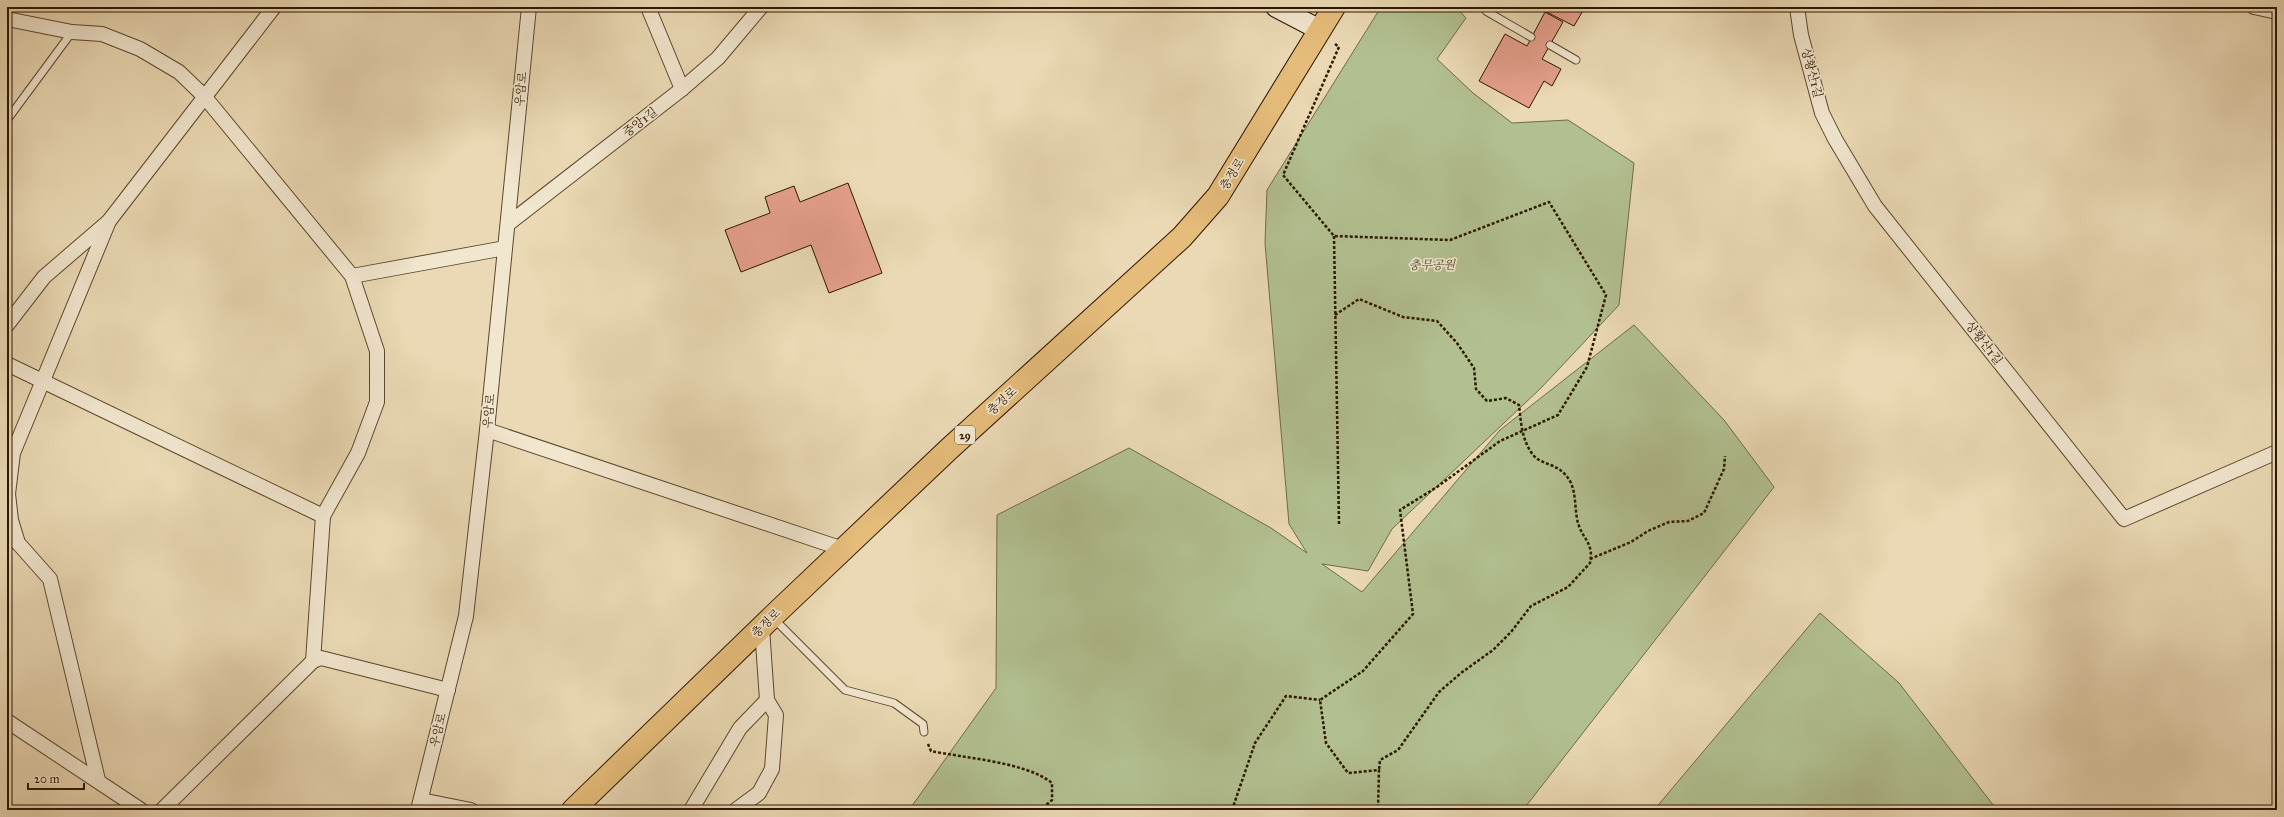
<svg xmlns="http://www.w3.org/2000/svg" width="2284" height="817" font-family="'IM FELL Great Primer','Noto Serif KR',serif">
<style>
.green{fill:#b2c091;stroke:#6f6b48}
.building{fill:#e59f8c;stroke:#2c1600}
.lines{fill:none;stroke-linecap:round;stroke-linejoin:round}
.lane-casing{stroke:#5c472d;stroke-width:9}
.street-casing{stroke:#5c472d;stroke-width:16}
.secondary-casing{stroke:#2c1600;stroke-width:22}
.primary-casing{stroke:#2c1600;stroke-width:24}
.path{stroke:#2c1600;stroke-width:2.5;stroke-dasharray:3 2;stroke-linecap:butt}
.lane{stroke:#f1e6ce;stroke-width:7}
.street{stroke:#f1e6ce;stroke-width:14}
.secondary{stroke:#f1e6ce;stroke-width:20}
.primary{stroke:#e5bc7a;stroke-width:22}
.labels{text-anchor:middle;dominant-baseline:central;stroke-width:3.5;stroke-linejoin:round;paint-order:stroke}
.shield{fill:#f1e6ce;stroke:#67543e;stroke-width:1}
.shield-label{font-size:11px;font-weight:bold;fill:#2c1600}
.street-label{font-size:12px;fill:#2c1600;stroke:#f1e6ce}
.park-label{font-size:12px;font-style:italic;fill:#54492c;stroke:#f1e6ce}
</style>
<rect width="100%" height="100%" fill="#ead9b4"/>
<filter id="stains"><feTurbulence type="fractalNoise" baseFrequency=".005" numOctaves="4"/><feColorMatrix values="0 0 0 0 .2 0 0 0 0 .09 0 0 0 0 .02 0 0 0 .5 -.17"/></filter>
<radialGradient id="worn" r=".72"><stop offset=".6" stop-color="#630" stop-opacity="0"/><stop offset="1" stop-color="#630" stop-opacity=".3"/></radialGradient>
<g class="green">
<path d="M1381 7H1456L1466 18 1437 59 1473 93 1512 123 1568 120 1634 163 1619 305 1541 388 1392 529 1368 571 1322 564 1362 592 1500 430 1634 325 1724 420 1774 487 1523 810H909L996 688 997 515 1129 448 1271 528 1307 553 1289 524 1265 243 1267 190Z"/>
<path d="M1820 613 1899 683 1997 810H1654Z"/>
</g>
<g class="building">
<path d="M1537 7H1585L1574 26Z"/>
<path d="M1545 12 1563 22 1542 59 1561 69 1552 86 1544 81 1529 108 1479 81 1505 34 1527 46Z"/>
<path d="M848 183 882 273 829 293 811 245 741 272 725 230 770 213 765 197 794 186 800 202Z"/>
</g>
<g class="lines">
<defs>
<g id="lane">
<path d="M1487 7 1486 11 1531 37"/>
<path d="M1550 45 1576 60"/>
<path d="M7 120 72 32"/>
<path d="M773 618 845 690 894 703 923 724 924 732"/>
</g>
<g id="street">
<path d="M648 7 682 89"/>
<path d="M1797 7 1801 35 1822 113 1835 139 1875 206 2124 519 2277 452"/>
<path d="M2254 7 2277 12"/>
<path d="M7 19 72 32 102 34 140 49 179 72 204 96 352 276 377 351V402L358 453 323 516 313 661"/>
<path d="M508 224 682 89 718 58 761 7"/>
<path d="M352 276 505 248"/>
<path d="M7 325 44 277 109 221 274 7"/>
<path d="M7 364 323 516"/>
<path d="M487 430 843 549"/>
<path d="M7 721 141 810"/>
<path d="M98 780 50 579 18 543 11 520 8 494 13 453 109 221"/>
<path d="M421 800 471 810"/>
<path d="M162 810 313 661 321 658 448 690"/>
<path d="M418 810 466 616 487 430 529 7"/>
<path d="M691 810 740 728 767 700"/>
<path d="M736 810 759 793 772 769 776 715 767 700 762 628"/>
</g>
<path id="secondary" d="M1276 7 1320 30"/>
<path id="primary" d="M573 810 772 617 949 449 1182 237 1218 196 1334 7"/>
</defs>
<use href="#lane" class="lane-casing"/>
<use href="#street" class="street-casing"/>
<use href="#secondary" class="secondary-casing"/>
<use href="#primary" class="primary-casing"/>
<g class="path">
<path d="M1335 44 1339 47 1283 175 1334 236 1450 240 1549 202 1606 295 1587 367 1558 415 1500 441 1437 487 1400 510 1413 614 1363 671 1320 700 1326 743 1348 773 1379 770 1378 810"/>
<path d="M1334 236 1339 524"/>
<path d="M1335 315 1359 299 1403 317 1437 321 1457 343 1474 368 1476 389 1487 401 1506 398 1519 405C1521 423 1522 443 1535 457 1545 466 1559 463 1570 481 1577 494 1574 513 1579 526 1584 540 1594 544 1590 563L1568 587 1531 606 1511 632 1493 650 1461 673 1439 692 1398 750 1380 760 1379 770"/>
<path d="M1590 559 1631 542 1648 531 1669 522 1688 521 1704 513 1724 469 1725 456"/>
<path d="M928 744 931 751C964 758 1026 762 1052 783V800L1040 810"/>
<path d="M1232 810 1255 743 1286 696 1320 700"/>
</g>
<use href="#lane" class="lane"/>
<use href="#street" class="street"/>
<use href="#secondary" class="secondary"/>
<use href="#primary" class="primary"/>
</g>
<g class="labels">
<rect class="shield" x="955" y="426" width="20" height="18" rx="3"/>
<g class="shield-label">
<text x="965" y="435">29</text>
</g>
<g class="street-label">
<text transform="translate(1812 73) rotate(75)">상황산1길</text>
<text transform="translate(521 89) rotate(-84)">우암로</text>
<text transform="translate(640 122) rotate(-38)">중앙1길</text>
<text transform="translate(1232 174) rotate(-59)">충정로</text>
<text transform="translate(1984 343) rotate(52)">상황산1길</text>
<text transform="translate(1002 401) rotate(-42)">충정로</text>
<text transform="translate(489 411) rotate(-84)">우암로</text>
<text transform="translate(766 623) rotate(-45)">충정로</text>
<text transform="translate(438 730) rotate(-76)">우암로</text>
</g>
<g class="park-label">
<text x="1432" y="265">충무공원</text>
</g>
</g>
<rect width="2284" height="817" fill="none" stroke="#ead9b4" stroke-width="24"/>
<rect x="8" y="8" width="2268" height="801" fill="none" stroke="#2c1600" stroke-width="2"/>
<rect x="12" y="12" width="2260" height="793" fill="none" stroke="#2c1600"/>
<path d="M28 783v6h56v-6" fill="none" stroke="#2c1600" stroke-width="2"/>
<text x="34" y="783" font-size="12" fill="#2c1600" stroke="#f1e6ce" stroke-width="3" paint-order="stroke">20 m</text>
<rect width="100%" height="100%" filter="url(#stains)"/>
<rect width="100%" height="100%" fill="url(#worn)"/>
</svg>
